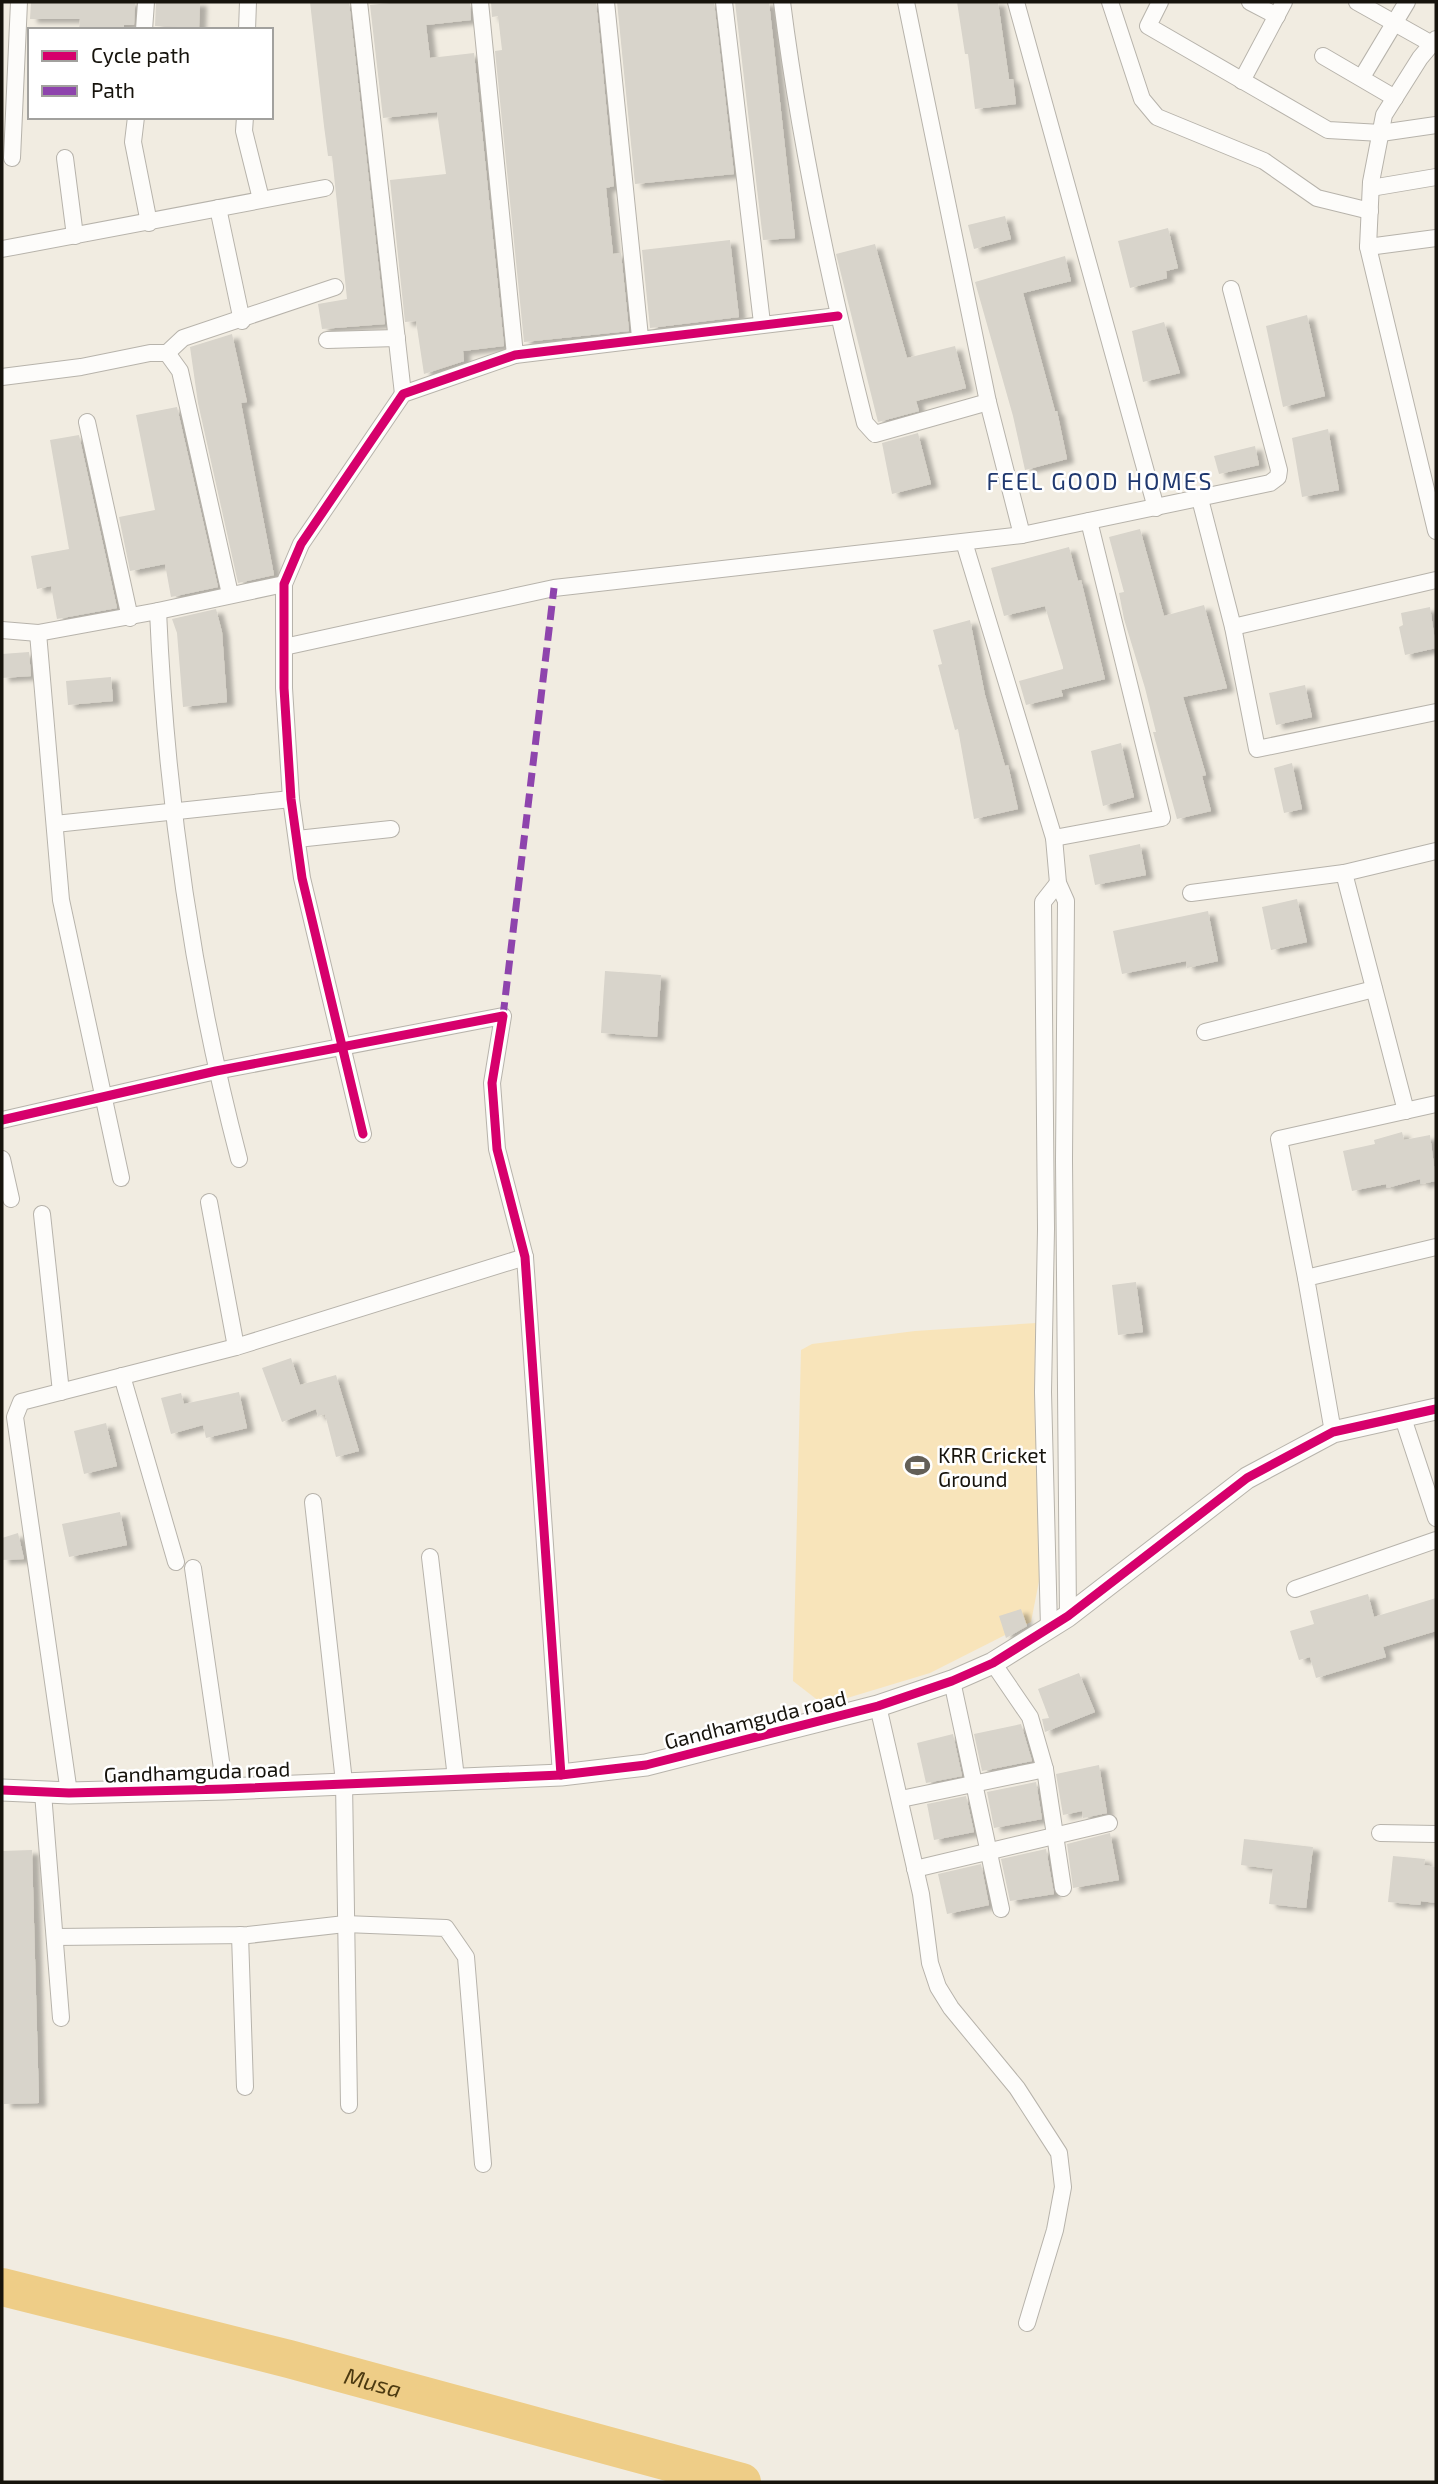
<svg xmlns="http://www.w3.org/2000/svg" width="1438" height="2484" font-family="'Exo 2',sans-serif">
<style>
.green{fill:#f8e4ba}
.lines{fill:none;stroke-linecap:round;stroke-linejoin:round}
.river{stroke:#eecd87;stroke-width:38}
.building{fill:#d8d4cb;filter:url(#shadow)}
.minor-casing{stroke:#b7b3ab;stroke-width:18}
.tertiary-casing{stroke:#b7b3ab;stroke-width:23}
.minor{stroke:#fdfcfa;stroke-width:16}
.tertiary{stroke:#fdfcfa;stroke-width:21}
.quiet{stroke:#8e44ad;stroke-width:7;stroke-dasharray:14 7;stroke-linecap:butt}
.cycleway-casing{stroke:#fff;stroke-width:13}
.cycleway{stroke:#d6006c;stroke-width:9}
.labels{text-anchor:middle;dominant-baseline:central;stroke-width:5;stroke-linejoin:round;paint-order:stroke}
.poi-label{font-size:21px;fill:#16130c;stroke:#fff;text-anchor:start}
.street-label{font-size:21px;fill:#16130c;stroke:#fff}
.neighbourhood-label{font-size:23px;letter-spacing:2px;fill:#20386f;stroke:#fff}
.water-label{font-size:23px;font-style:italic;fill:#4c3a11;stroke:#fff}
</style>
<defs>
<filter id="shadow"><feDropShadow dx="7" dy="4" stdDeviation="2" flood-color="#0004"/></filter>
</defs>
<rect width="100%" height="100%" fill="#f1ece1"/>
<path class="green" d="M1036 1323 1041 1571 1031 1622 930 1673 824 1705 793 1681 801 1350 812 1344 915 1331Z"/>
<g class="lines">
<path class="river" id="s1" d="M2 2287 289 2359 742 2482"/>
</g>
<g class="building">
<path d="M31 2H135L134 25H124V30H79L80 19H30Z"/>
<path d="M156 2H200L199 28 155 26Z"/>
<path d="M310 2H349L385 324 322 329 318 304 347 299 332 156H328L324 126Z"/>
<path d="M400 2H470L471 20 426 25 430 58 474 53 504 346 463 351 464 361 424 374 416 321 405 322 390 180 446 174 437 112 383 118 370 5Z"/>
<path d="M491 2H596L614 186 606 188 613 254 621 253 629 331 524 342 495 51 502 50 498 16 492 17Z"/>
<path d="M617 2H714L734 174 635 184Z"/>
<path d="M735 2H769L795 238 763 240Z"/>
<path d="M957 2H998L1009 79H1013L1016 104 975 109 968 54H965Z"/>
<path d="M1005 216 1011 239 974 249 968 225Z"/>
<path d="M1168 228 1178 268 1166 271 1167 278 1130 288 1118 241Z"/>
<path d="M730 240 739 317 650 328 642 250Z"/>
<path d="M875 244 907 358 955 346 966 388 916 401 919 411 878 422 836 254Z"/>
<path d="M1065 256 1071 281 1023 293 1055 411H1057L1067 459 1025 470 1013 416 975 282Z"/>
<path d="M1307 315 1325 396 1283 407 1266 326Z"/>
<path d="M1164 322 1180 373 1143 382 1132 331Z"/>
<path d="M232 334 247 402 241 403 274 575 238 583 198 403 190 347Z"/>
<path d="M177 407 218 587 171 597 165 564 130 571 119 517 155 510 136 415Z"/>
<path d="M1328 429 1339 490 1302 497 1292 438Z"/>
<path d="M918 433 931 484 892 494 882 443Z"/>
<path d="M79 435 117 608 57 619 51 586 37 589 31 556 69 549 50 440Z"/>
<path d="M1255 446 1259 465 1219 474 1214 456Z"/>
<path d="M1140 529 1164 616 1204 605 1227 688 1183 697 1206 775 1202 776 1211 811 1177 819 1153 732H1156L1145 688 1124 619 1119 593 1124 592 1109 537Z"/>
<path d="M1069 547 1078 581 1081 580 1105 679 1061 690 1063 696 1026 705 1019 681 1063 669V667L1045 606 1004 616 991 568Z"/>
<path d="M1430 607 1436 648 1405 655 1399 627 1403 625 1401 613Z"/>
<path d="M216 609 222 632 227 702 183 707 177 633 172 619Z"/>
<path d="M970 620 985 695 1005 766 1008 765 1018 809 974 819 958 729 955 730 938 665 942 664 933 630Z"/>
<path d="M29 652 31 676 2 678V654Z"/>
<path d="M111 677 113 701 68 705 66 681Z"/>
<path d="M1305 685 1312 717 1276 725 1269 693Z"/>
<path d="M1121 743 1134 797 1103 806 1091 751Z"/>
<path d="M1292 763 1302 809 1284 813 1274 768Z"/>
<path d="M1140 844 1146 875 1095 885 1089 855Z"/>
<path d="M1297 899 1307 942 1271 950 1262 907Z"/>
<path d="M1208 911 1218 961 1187 968 1186 961 1122 974 1113 931Z"/>
<path d="M605 971 661 975 657 1037 601 1033Z"/>
<path d="M1402 1132 1404 1140 1430 1135 1436 1181 1421 1184 1420 1179 1387 1188 1386 1184 1352 1191 1343 1151 1375 1144 1374 1140Z"/>
<path d="M1136 1282 1143 1332 1118 1335 1112 1285Z"/>
<path d="M291 1358 300 1385 336 1375 359 1451 336 1457 325 1414 318 1416 316 1409 282 1422 262 1368Z"/>
<path d="M239 1392 247 1428 206 1438 203 1425 171 1434 161 1398 181 1393 184 1404Z"/>
<path d="M106 1423 117 1466 84 1474 74 1431Z"/>
<path d="M120 1512 127 1545 69 1557 62 1524Z"/>
<path d="M18 1533 24 1559 2 1560V1538Z"/>
<path d="M1368 1594 1374 1617 1436 1598V1631L1383 1647 1386 1657 1316 1678 1310 1657 1299 1660 1290 1631 1314 1624 1310 1611Z"/>
<path d="M1021 1609 1027 1626 1006 1638 999 1616Z"/>
<path d="M1079 1673 1095 1712 1045 1732 1042 1719 1049 1718 1038 1689Z"/>
<path d="M1021 1724 1032 1761 982 1771 974 1734Z"/>
<path d="M953 1734 962 1776 926 1783 917 1743Z"/>
<path d="M1099 1765 1107 1813 1083 1818 1082 1811 1063 1815 1056 1774Z"/>
<path d="M1036 1782 1042 1819 994 1828 987 1792Z"/>
<path d="M966 1796 974 1832 934 1840 927 1804Z"/>
<path d="M1110 1833 1119 1880 1073 1888 1067 1844Z"/>
<path d="M1244 1839 1313 1847 1306 1908 1269 1904 1273 1869 1241 1865Z"/>
<path d="M1046 1849 1054 1894 1010 1901 1001 1859Z"/>
<path d="M32 1850 39 2103 4 2104 2 1851Z"/>
<path d="M1393 1856 1425 1859 1424 1865 1436 1867V1903L1421 1901 1420 1905 1388 1902Z"/>
<path d="M981 1864 989 1905 947 1914 938 1874Z"/>
</g>
<g class="lines">
<defs>
<g id="minor">
<path d="M359 2 403 394"/>
<path d="M480 2 515 355"/>
<path d="M606 2 640 337"/>
<path d="M724 2 762 323"/>
<path d="M782 2C800 144 830 284 865 423L875 434 988 402"/>
<path d="M906 2 988 402 1022 535"/>
<path d="M1016 2 1156 508"/>
<path d="M1110 2 1142 99 1157 117 1264 161 1317 198 1370 211"/>
<path d="M1160 2 1148 26 1328 130 1381 133 1436 125"/>
<path d="M1250 2 1277 16"/>
<path d="M1357 2 1432 44"/>
<path d="M144 30 146 2"/>
<path d="M247 30 248 2"/>
<path d="M1436 39 1420 58 1384 115 1371 182 1368 247 1436 531"/>
<path d="M1323 56 1395 98"/>
<path d="M1362 77 1407 2"/>
<path d="M1242 81 1284 2"/>
<path d="M136 117 133 142 149 223"/>
<path d="M245 117 244 131 261 199"/>
<path d="M12 158 19 2"/>
<path d="M65 158 75 236"/>
<path d="M1371 188 1436 177"/>
<path d="M218 208 242 321"/>
<path d="M1368 247 1436 238"/>
<path d="M2 249 325 188"/>
<path d="M327 340 397 338"/>
<path d="M167 353 183 338 335 287"/>
<path d="M2 377 81 367 150 353H167L180 371 230 594"/>
<path d="M87 422 130 618"/>
<path d="M1200 499 1233 627 1257 749 1436 712"/>
<path d="M964 542 1054 838 1058 883 1066 901 1064 1160 1068 1616"/>
<path d="M158 611 284 584"/>
<path d="M1233 627 1436 580"/>
<path d="M2 630 38 633 158 611C166 795 192 980 239 1159"/>
<path d="M38 633 61 900 121 1178"/>
<path d="M284 647 554 588 1022 535 1270 483 1278 477 1279 470 1231 289"/>
<path d="M55 824 291 799"/>
<path d="M1054 838 1162 818 1089 521"/>
<path d="M297 839 391 829"/>
<path d="M1191 893 1344 873"/>
<path d="M1205 1032 1374 989"/>
<path d="M1406 1111 1344 873 1436 851"/>
<path d="M2 1120 216 1071 503 1016 492 1083 497 1149 525 1257 561 1775"/>
<path d="M363 1134 302 878 291 799 284 688V584L301 544 403 394 515 355 838 316"/>
<path d="M2 1159 11 1199"/>
<path d="M209 1202 236 1347"/>
<path d="M42 1214 61 1392"/>
<path d="M1306 1278 1279 1139 1436 1104"/>
<path d="M122 1376 176 1562"/>
<path d="M1402 1415 1436 1518"/>
<path d="M1333 1432 1306 1278 1436 1247"/>
<path d="M313 1502 344 1782 349 2105"/>
<path d="M430 1557 456 1778"/>
<path d="M193 1568 225 1789"/>
<path d="M1295 1589 1436 1540"/>
<path d="M1049 1628 1043 1392 1046 1229 1043 902 1058 883"/>
<path d="M993 1663 1030 1717 1045 1769 1063 1888"/>
<path d="M952 1681 1001 1909"/>
<path d="M878 1706 921 1894 930 1963 938 1987 951 2008 1017 2088 1059 2153 1063 2187 1055 2230 1027 2323"/>
<path d="M43 1793 61 2018"/>
<path d="M69 1793 15 1417 21 1402 236 1347 525 1257"/>
<path d="M901 1799 1045 1769"/>
<path d="M1380 1833 1436 1834"/>
<path d="M915 1869 1109 1823"/>
<path d="M240 1935 245 2087"/>
<path d="M55 1937 248 1935 345 1924 446 1928 466 1957 483 2164"/>
</g>
<path id="tertiary" d="M2 1790 69 1793 225 1789 561 1775 646 1765 878 1706 952 1681 993 1663 1068 1616 1247 1478 1333 1432 1436 1409"/>
</defs>
<use href="#minor" class="minor-casing"/>
<use href="#tertiary" class="tertiary-casing"/>
<use href="#minor" class="minor"/>
<use href="#tertiary" class="tertiary"/>
<path class="quiet" d="M503 1016 554 588"/>
<defs>
<g id="cycleway">
<path d="M2 1120 216 1071 503 1016 492 1083 497 1149 525 1257 561 1775"/>
<path d="M363 1134 302 878 291 799 284 688V584L301 544 403 394 515 355 838 316"/>
<path d="M2 1790 69 1793 225 1789 561 1775 646 1765 878 1706 952 1681 993 1663 1068 1616 1247 1478 1333 1432 1436 1409"/>
</g>
</defs>
<use href="#cycleway" class="cycleway-casing"/>
<use href="#cycleway" class="cycleway"/>
</g>
<defs>
<symbol id="stadium-bare" viewBox="-9 -9 18 18"><path d="M0-5a6.5 5 0 1 0 0 10a6.5 5 0 1 0 0-10ZM-3.5-1.8h7v3.6h-7Z" fill="#635f57" stroke="#fff" stroke-width="2.5" paint-order="stroke"/></symbol>
</defs>
<g fill-rule="evenodd">
<use href="#stadium-bare" x="900" y="1448" width="35" height="35"/>
</g>
<g class="labels">
<g class="poi-label">
<text x="938" y="1454">KRR Cricket<tspan x="938" dy="24">Ground</tspan></text>
</g>
<g class="street-label">
<text transform="translate(755 1719) rotate(-14)">Gandhamguda road</text>
<text transform="translate(197 1771) rotate(-2)">Gandhamguda road</text>
</g>
<g class="neighbourhood-label">
<text x="1100" y="481">FEEL GOOD HOMES</text>
</g>
<g class="water-label">
<text stroke="none"><textPath href="#s1" startOffset="383">Musa</textPath></text>
</g>
</g>
<rect width="1438" height="2484" fill="none" stroke="#16130c" stroke-width="7"/>
<rect x="28" y="28" width="245" height="91" fill="#ffffff" stroke="#a2a19e" stroke-width="2"/>
<rect x="42" y="51" width="35" height="10" fill="#d6006c" stroke="#a2a19e" stroke-width="2"/>
<text x="91" y="63" font-size="21" fill="#16130c">Cycle path</text>
<rect x="42" y="86" width="35" height="10" fill="#8e44ad" stroke="#a2a19e" stroke-width="2"/>
<text x="91" y="98" font-size="21" fill="#16130c">Path</text>
</svg>
